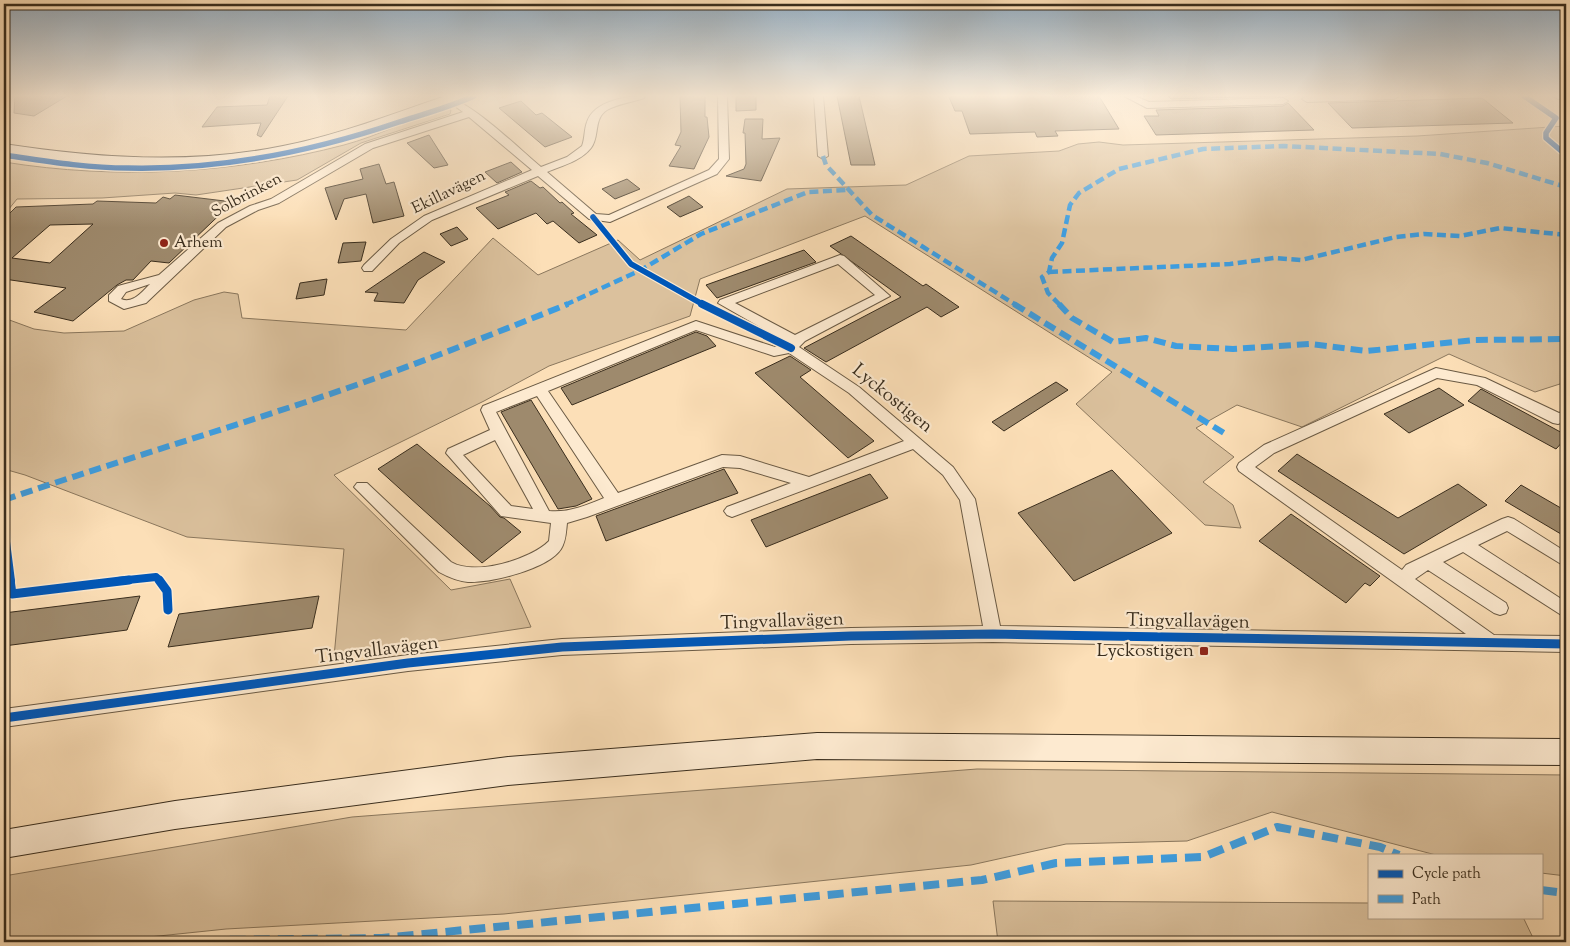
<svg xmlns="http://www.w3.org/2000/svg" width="1570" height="946" font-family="'Sorts Mill Goudy',serif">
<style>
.green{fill:#dbc19d;stroke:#8a775d}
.building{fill:#9e8a6d;stroke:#392d1d;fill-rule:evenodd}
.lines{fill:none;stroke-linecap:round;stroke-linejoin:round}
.street-casing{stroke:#6a5a44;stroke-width:2}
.secondary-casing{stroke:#392d1d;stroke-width:2}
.street{fill:#fdead0;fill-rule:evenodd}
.secondary{fill:#fdead0;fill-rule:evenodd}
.quiet-far2{stroke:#3e9ddf;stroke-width:4.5;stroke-dasharray:9 4.5;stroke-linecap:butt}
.quiet-far1{stroke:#3e9ddf;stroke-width:6;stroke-dasharray:12 6;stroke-linecap:butt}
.quiet{stroke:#3e9ddf;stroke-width:8;stroke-dasharray:16 8;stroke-linecap:butt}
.cycleway-far2-casing{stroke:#fdead0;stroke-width:8}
.cycleway-far1-casing{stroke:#fdead0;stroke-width:11}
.cycleway-casing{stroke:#fdead0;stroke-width:12}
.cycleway-far2{stroke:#0057b8;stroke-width:5.5}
.cycleway-far1{stroke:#0057b8;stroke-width:8}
.cycleway{stroke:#0057b8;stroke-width:9}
.poi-dot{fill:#8f2418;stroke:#fdead0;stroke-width:2}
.labels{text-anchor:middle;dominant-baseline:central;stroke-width:4.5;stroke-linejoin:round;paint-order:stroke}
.far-street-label{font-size:16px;fill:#392d1d;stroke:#fdead0}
.far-poi-label{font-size:16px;fill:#392d1d;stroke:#fdead0;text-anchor:start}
.street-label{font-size:19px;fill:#392d1d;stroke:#fdead0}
.poi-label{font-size:19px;fill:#392d1d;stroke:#fdead0;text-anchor:end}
</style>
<rect width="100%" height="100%" fill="#fcdfb7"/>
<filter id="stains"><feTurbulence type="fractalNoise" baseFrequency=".004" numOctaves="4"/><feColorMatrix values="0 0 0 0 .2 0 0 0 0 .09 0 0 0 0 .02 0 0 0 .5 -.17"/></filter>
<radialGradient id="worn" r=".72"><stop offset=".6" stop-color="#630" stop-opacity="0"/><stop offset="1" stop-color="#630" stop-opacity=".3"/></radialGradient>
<g class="green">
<path d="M444 108 451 110 450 114 361 143 297 180 196 195 175 193 102 198 17 199 4 215V162C116 180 234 174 344 145 378 136 410 119 444 108Z"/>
<path d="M1565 126 1566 382 1535 392 1449 354 1302 427 1237 405 1196 428 1234 457 1203 482 1233 505 1241 528 1205 525 1076 404 1112 372 865 216 700 279 690 316 549 366 484 401 334 475 451 590 510 579 531 627 334 657 344 549 187 537 25 475 4 469V318L34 329 64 333 124 331 194 300 224 292 238 294 242 318 406 330 493 238 538 275 618 240 640 260 787 189 906 185 969 156 1059 151 1078 144 1099 142 1123 145 1417 136Z"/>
<path d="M977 769 1566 775V876L1541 873V855H1436L1272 812 1187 841 1066 844 971 865 504 914 226 929 101 942H4V876L352 817Z"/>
<path d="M993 901 1369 903V917H1523L1535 942H998Z"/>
</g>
<g class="building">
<path d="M15 96H67L34 116 14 113Z"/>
<path d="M270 96H288L261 137 257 135 261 123 202 127 217 107 267 105Z"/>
<path d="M680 96H705V117H707L709 137 694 169 669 166 681 146 675 145 681 132Z"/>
<path d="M736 96H756V110L736 111Z"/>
<path d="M837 96H859L875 165H851Z"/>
<path d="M956 96H1099L1119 129 1055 131 1058 136 1037 137 1035 132 970 134 962 111H955L949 97Z"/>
<path d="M1168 96H1281L1171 99Z"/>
<path d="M1482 98 1513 123 1352 128 1328 103Z"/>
<path d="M521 101 536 115 542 113 572 137 545 147 499 108Z"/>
<path d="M1288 103 1314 130 1156 135 1144 116H1159L1156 110 1283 106Z"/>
<path d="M745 119H763L762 139 780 138 761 181 726 176 744 169 746 164 745 133H743Z"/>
<path d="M429 135 448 165 434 168 407 143Z"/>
<path d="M511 162 522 172 497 183 485 172Z"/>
<path d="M379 164 386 184 394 182 404 216 373 223 366 194 344 199 336 220 325 188 363 179 360 169Z"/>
<path d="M627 179 640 189 615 199 602 189Z"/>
<path d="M531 181 540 188 543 187 560 203 562 202 574 213 571 214 597 235 579 243 553 221 547 224 536 213 498 229 476 208 509 195 505 192Z"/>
<path d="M175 195 233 202 169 263 151 261 133 280H126L117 285 73 321 34 312 66 288 4 279V219L16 207 93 204 97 201 156 203 163 197 170 199ZM93 224 50 263 12 258 50 225Z"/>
<path d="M689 196 703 207 680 217 667 207Z"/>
<path d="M457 227 468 239 451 246 440 234Z"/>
<path d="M851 236 923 286 926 284 959 307 941 317 927 307 826 362 804 348 901 297 830 246Z"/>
<path d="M366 242 361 261 338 263 343 243Z"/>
<path d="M804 250 816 262 717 298 706 285Z"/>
<path d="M424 252 445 262 418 280 404 303 374 301 378 293 365 292Z"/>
<path d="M327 279 324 295 296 299 300 283Z"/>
<path d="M696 332 707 336 716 346 572 405 561 388Z"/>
<path d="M790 356 811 370 800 377 874 441 848 458 755 373Z"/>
<path d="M1056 382 1068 390 1004 431 992 422Z"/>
<path d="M1439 388 1464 405 1409 433 1384 414Z"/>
<path d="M1481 389 1566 435V438L1556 449 1468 401Z"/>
<path d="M531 400 592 499 576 506 558 509 501 412Z"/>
<path d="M417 444 490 506 500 517 504 518 521 532 482 563 378 469Z"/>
<path d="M1297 454 1398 518 1458 484 1487 505 1404 554 1278 471Z"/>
<path d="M724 469 738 493 606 541 596 516Z"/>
<path d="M1112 470 1172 533 1074 581 1018 513Z"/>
<path d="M870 474 888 498 766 547 751 520Z"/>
<path d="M1521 485 1566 511V537L1505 501Z"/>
<path d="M1291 514 1380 576 1370 586 1365 583 1346 603 1259 541Z"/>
<path d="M140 596 127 630 4 646V613Z"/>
<path d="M319 596 312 628 168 647 179 614Z"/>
</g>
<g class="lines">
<defs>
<g id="street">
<path d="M441 96C466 96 519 149 541 167L567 157 582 146C585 138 584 130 587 122 594 101 626 96 645 96L644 98C633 102 617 104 607 110 593 119 600 136 591 148 581 161 561 166 547 172L596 214 609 215 709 170 719 159 718 96H727L729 159 717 174 610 222 589 219 538 176 432 220 399 243 372 271H364L362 268 364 265 391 239 424 216 532 170 469 117 373 148 279 203 258 210 226 227 146 303 124 309 109 301V295L118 286 159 275 218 223 250 206 271 199 365 144 463 112ZM150 284C142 292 133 304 121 299L126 292Z"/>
<path d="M814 96H823L828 156 823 159 818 156Z"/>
<path d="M1124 96H1135L1149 102 1283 98 1288 101 1283 104 1147 108Z"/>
<path d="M1324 96H1399L1394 99 1307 102 1302 99 1307 96Z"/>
<path d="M1553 96H1566V99H1558Z"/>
<path d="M840 255 844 256 890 296 805 341 799 347 859 387 953 467 975 499 1000 626 1466 634 1239 471 1237 467 1239 463 1264 445 1436 368 1485 378 1559 413 1566 411V421L1558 424 1553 423 1477 385 1437 378 1274 453 1255 467 1402 570 1406 565 1502 519 1508 517 1514 519 1566 552V567L1507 531 1478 545 1566 602V618L1463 552 1443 562 1506 603 1508 608 1506 613 1500 615 1494 613 1428 570 1415 579 1494 635 1566 636V652L993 642 851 644 562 655 408 671 4 727V709L408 655 562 639 851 628 983 626 960 500 943 475 913 449 732 517 727 515 724 511 727 507 791 483 740 468 723 467 587 517 567 523C566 532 566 541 561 549 548 569 491 583 468 582 458 581 448 577 439 572L354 487 357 483H367L451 562C475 576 530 560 549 541L551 523 501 516 446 453 448 449 490 430 481 410 483 406 696 321 775 347 788 343 718 303 720 300ZM838 264 875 295 795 335 735 303ZM696 330 774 356 789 353 849 393 904 441 809 477 740 456 722 455 618 493 548 391ZM537 396 604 498C587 505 569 513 549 511L496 412ZM495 440 533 509 511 506 463 455Z"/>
</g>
<g id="secondary">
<path d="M446 96H465L463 99C403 119 345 143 282 155 190 174 96 167 4 152V144C96 158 191 165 283 146 339 135 392 114 446 96Z"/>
<path d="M817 733 1566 739V765L817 759 508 785 175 829 4 858V830L175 801 508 757Z"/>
</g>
</defs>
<use href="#street" class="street-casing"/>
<use href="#secondary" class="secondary-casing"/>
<use href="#street" class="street"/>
<use href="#secondary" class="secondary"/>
<g class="quiet-far2">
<path d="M823 156 826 165 872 215 1016 305"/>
<path d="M1049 272 1230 264 1274 258 1301 260 1396 237 1424 234 1460 236 1500 228 1566 235"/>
<path d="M565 305 641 270 701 234 808 192 847 190"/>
<path d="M1060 305 1048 293 1042 277 1049 272 1052 258 1062 243 1070 205 1079 193 1119 169 1203 149 1284 146 1440 154 1487 163 1566 187"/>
</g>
<g class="quiet-far1">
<path d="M1014 304 1224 433"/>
<path d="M1059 304 1072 318 1113 342 1146 338 1176 346 1233 349 1310 344 1367 351 1474 340 1566 339"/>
<path d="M4 500C103 466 203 436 303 403 392 374 481 339 568 304"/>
</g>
<g class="quiet">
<path d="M1541 890 1566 893"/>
<path d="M206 942 216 940 382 938 982 880 1056 863 1203 857 1277 827 1380 847 1399 855"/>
</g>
<defs>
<g id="cycleway-far2">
<path d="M1524 96 1556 118 1546 133V138L1566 155"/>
<path d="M4 155C45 161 86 168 128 168 221 170 311 152 399 122 424 114 450 107 474 96"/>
<path d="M593 217 631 264 704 305"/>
</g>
<g id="cycleway-far1">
<path d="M702 304 791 348"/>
<path d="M4 526 11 581"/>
<path d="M118 581 156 577 160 581"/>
</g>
<g id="cycleway">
<path d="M10 580 12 594 129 580"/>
<path d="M159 580 167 591 168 610"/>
<path d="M4 718 408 663 562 647 851 636 993 634 1566 644"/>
</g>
</defs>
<use href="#cycleway-far2" class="cycleway-far2-casing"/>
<use href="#cycleway-far1" class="cycleway-far1-casing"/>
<use href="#cycleway" class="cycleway-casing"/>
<use href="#cycleway-far2" class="cycleway-far2"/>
<use href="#cycleway-far1" class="cycleway-far1"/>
<use href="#cycleway" class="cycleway"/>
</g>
<linearGradient id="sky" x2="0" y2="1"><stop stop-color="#95adc0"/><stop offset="0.42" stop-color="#fef1df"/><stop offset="1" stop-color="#fef1df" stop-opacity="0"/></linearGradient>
<rect width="1570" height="228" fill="url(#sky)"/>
<g class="poi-dot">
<circle cx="164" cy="243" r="5"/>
<rect x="1199" y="646" width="10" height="10" rx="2.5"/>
</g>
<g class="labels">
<g class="far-street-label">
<text transform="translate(449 193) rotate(-26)">Ekillavägen</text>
<text transform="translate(247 196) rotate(-28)">Solbrinken</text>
</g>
<g class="far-poi-label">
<text x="174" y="243">Arhem</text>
</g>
<g class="street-label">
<text transform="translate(892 399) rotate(39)">Lyckostigen</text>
<text transform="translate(782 622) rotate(-2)">Tingvallavägen</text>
<text transform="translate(1188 622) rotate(1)">Tingvallavägen</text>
<text transform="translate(377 651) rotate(-7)">Tingvallavägen</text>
</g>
<g class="poi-label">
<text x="1194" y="651">Lyckostigen</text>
</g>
</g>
<rect width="1570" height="946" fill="none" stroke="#fcdfb7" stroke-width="20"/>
<rect x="5" y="5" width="1560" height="936" fill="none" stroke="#392d1d" stroke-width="2.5"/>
<rect x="10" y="10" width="1550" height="926" fill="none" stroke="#392d1d"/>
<rect x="1368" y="854" width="175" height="65" fill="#fdead0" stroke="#af9e88"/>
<rect x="1378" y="870" width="25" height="8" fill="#0057b8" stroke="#af9e88"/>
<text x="1412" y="878" font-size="15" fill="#392d1d">Cycle path</text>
<rect x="1378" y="895" width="25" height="8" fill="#3e9ddf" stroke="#af9e88"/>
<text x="1412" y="904" font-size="15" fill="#392d1d">Path</text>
<rect width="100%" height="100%" filter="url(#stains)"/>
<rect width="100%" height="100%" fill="url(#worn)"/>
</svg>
